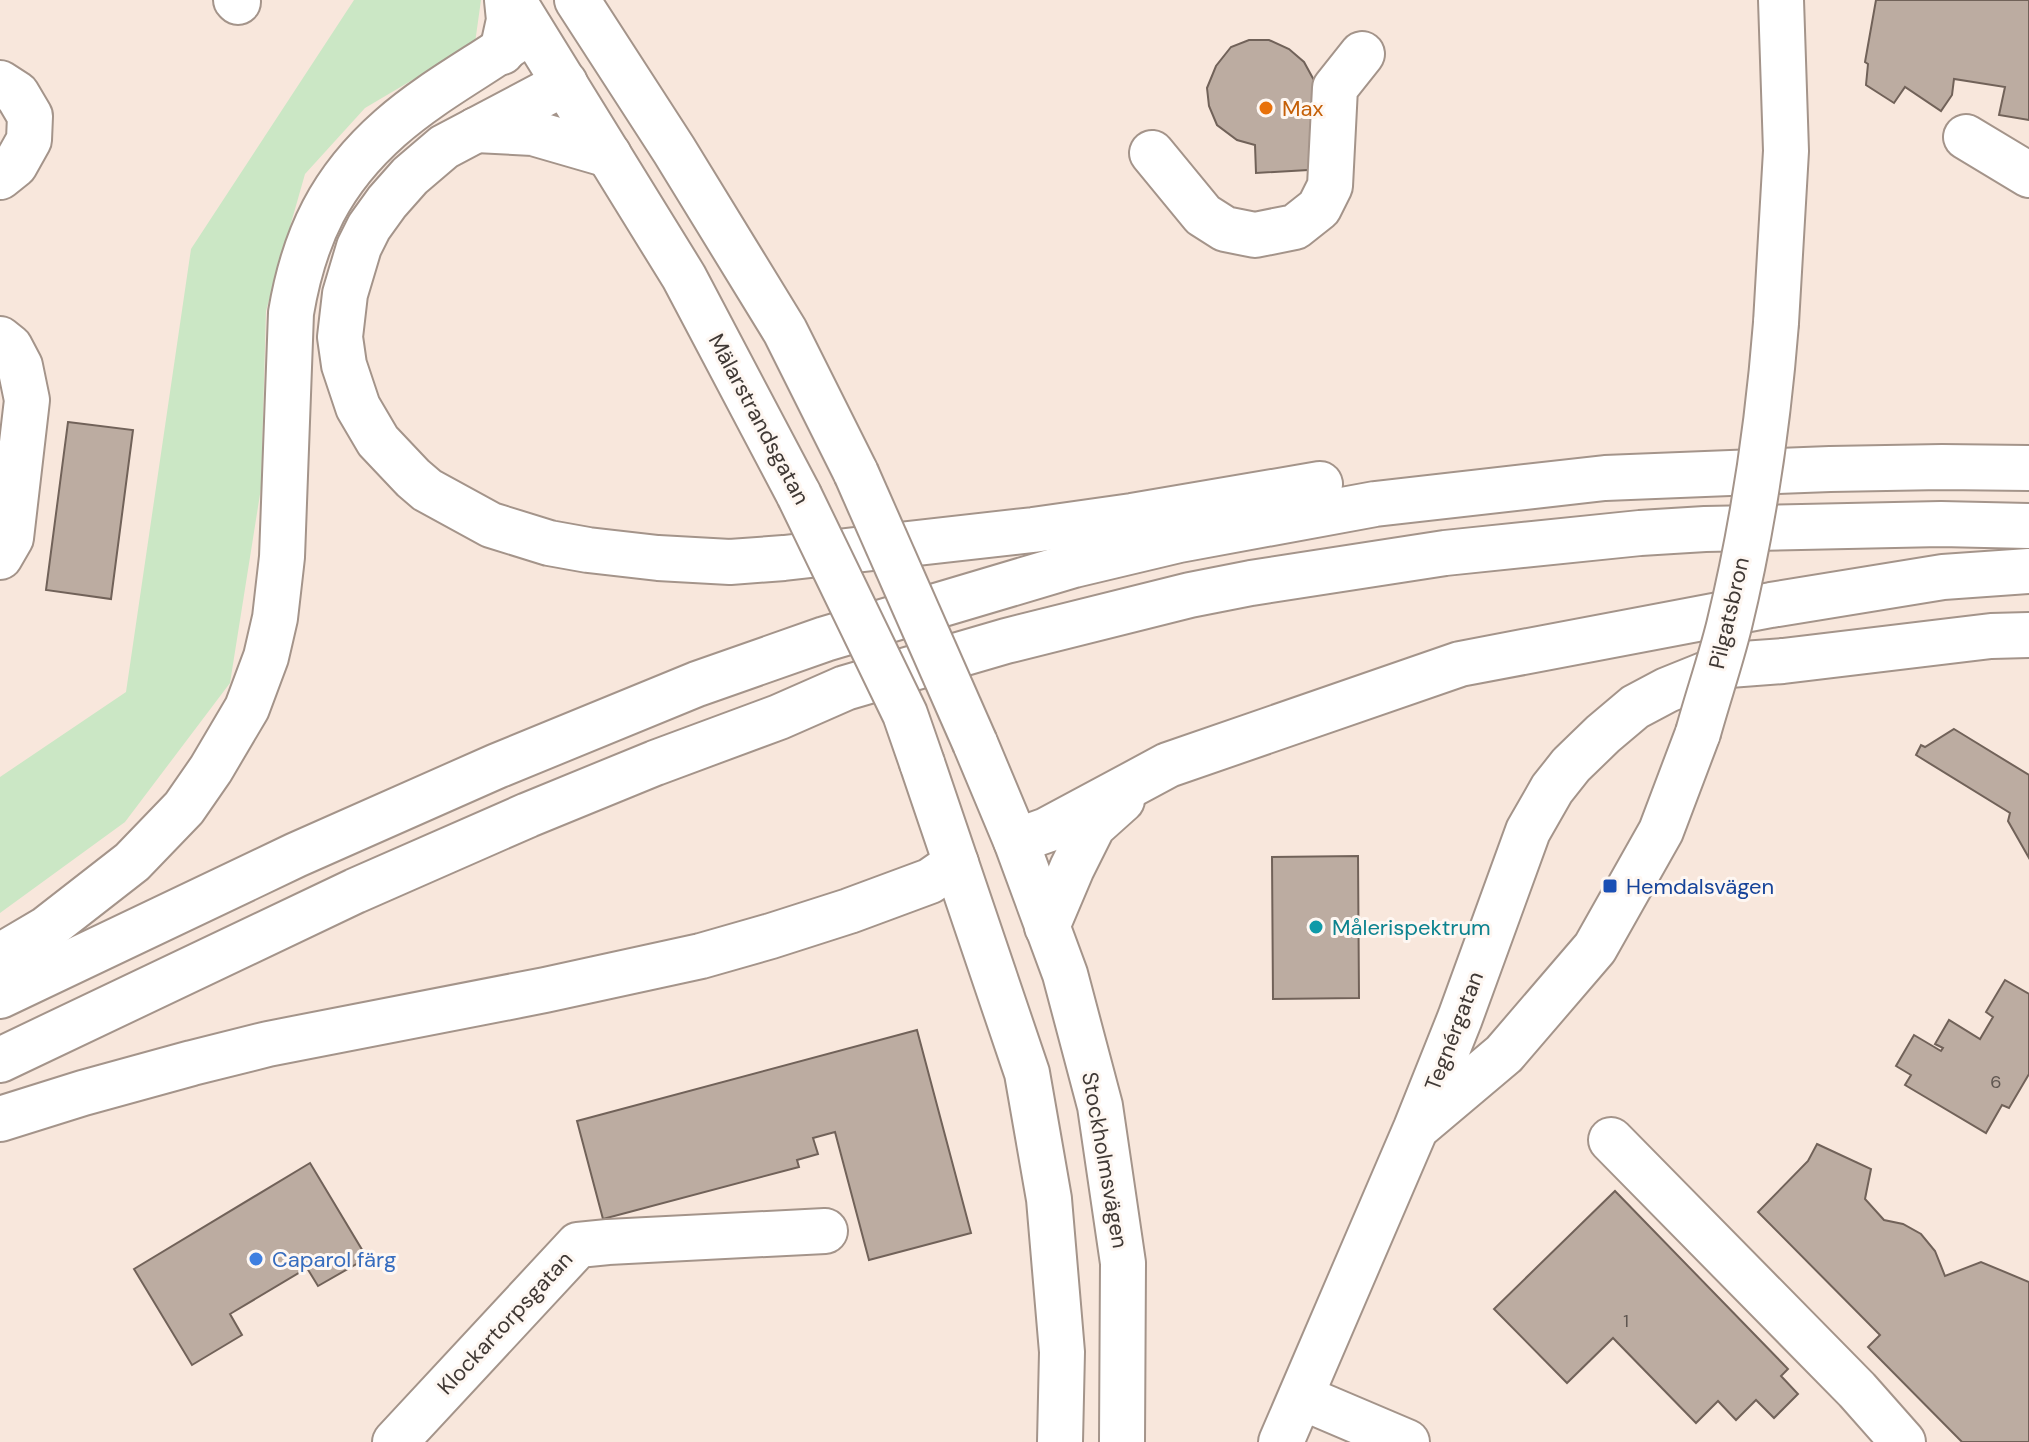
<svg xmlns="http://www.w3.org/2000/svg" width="2029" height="1442" font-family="'DM Sans',sans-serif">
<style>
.green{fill:#cbe7c5}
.building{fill:#bcaca1;stroke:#716259;stroke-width:2}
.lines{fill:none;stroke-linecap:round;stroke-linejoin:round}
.minor-casing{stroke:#a4948a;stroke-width:48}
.major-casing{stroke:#a4948a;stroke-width:48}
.highway-casing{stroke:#a4948a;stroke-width:48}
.minor{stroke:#fff;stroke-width:44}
.major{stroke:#fff;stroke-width:44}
.highway{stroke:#fff;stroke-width:44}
.minor-bridge-casing{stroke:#a4948a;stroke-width:48;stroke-linecap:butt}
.major-bridge-casing{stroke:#a4948a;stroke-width:48;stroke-linecap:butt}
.minor-bridge{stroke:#fff;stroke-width:44}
.major-bridge{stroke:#fff;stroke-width:44}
.food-dot{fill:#e8710a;stroke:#fef7f2;stroke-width:3}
.transit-dot{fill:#1a4fb4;stroke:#fef7f2;stroke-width:3}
.culture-dot{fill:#0f9aa8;stroke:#fef7f2;stroke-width:3}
.shop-dot{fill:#3f7fe0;stroke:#fef7f2;stroke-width:3}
.labels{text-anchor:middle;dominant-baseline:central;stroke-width:6;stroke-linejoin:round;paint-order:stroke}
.number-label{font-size:18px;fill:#5f5650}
.food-label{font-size:22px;fill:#c56008;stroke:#fef7f2;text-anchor:start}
.street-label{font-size:22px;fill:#403935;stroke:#fef7f2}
.transit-label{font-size:22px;fill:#164399;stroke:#fef7f2;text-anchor:start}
.culture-label{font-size:22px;fill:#0d838f;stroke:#fef7f2;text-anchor:start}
.shop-label{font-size:22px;fill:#366cbe;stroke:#fef7f2;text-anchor:start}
</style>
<rect width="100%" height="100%" fill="#f8e7dc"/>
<path class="green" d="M354 0H481L475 43 365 108 305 174 266 311 261 488 230 683 125 822 0 913V777L126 692 191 249Z"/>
<g class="building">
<path d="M1876 0H2029V120L1999 115 2005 87 1954 79 1952 95 1941 111 1905 87 1894 103 1866 85 1868 64 1865 62Z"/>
<path d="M1249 40H1269L1289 49 1304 62 1321 93 1325 169 1256 173 1255 145 1237 140 1217 125 1209 106 1207 88 1216 66 1231 47Z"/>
<path d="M68 422 133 430 111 599 46 590Z"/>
<path d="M1954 729 2029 775V858L2008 821 2010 813 1916 755 1921 745 1925 747Z"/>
<path d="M1358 856 1359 998 1273 999 1272 857Z"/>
<path d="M2005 980 2029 994V1074L2009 1108 2002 1105 1986 1133 1905 1085 1911 1075 1896 1066 1914 1035 1941 1051 1943 1048 1935 1044 1949 1020 1980 1039 1993 1017 1986 1012Z"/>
<path d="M917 1030 971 1233 869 1260 835 1132 813 1138 818 1154 797 1160 799 1167 603 1219 577 1121Z"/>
<path d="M1817 1144 1871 1169 1865 1199 1884 1220 1903 1224 1921 1234 1935 1251 1945 1276 1981 1262 2029 1282V1442H1962L1868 1347 1880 1335 1758 1212 1808 1161Z"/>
<path d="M310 1163 367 1258 318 1286 307 1268 230 1314 242 1335 192 1365 134 1269Z"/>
<path d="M1615 1191 1788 1369 1781 1376 1798 1394 1774 1418 1756 1400 1736 1420 1718 1401 1696 1423 1613 1338 1567 1383 1494 1309Z"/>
</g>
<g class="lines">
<defs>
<g id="minor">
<path d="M236 0 238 2"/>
<path d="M0 83 17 94 30 116 29 140 15 165 0 177"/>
<path d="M1966 137 2029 175"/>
<path d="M1152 153 1203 215 1225 229 1255 235 1295 227 1319 208 1330 186 1335 88 1362 54"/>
<path d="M1776 323 1786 151 1781 0"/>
<path d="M0 339 10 347 20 366 27 400 11 538 0 557"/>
<path d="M1421 1124 1504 1054 1595 948 1661 831 1698 733"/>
<path d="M1611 1140 1857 1390 1903 1442"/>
<path d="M1301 1397 1407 1442"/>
<path d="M395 1442 578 1245 608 1242 825 1231"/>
<path d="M1281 1442 1416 1128 1460 1018 1528 831 1552 789 1571 765 1603 734 1635 707 1667 690 1729 665 1783 661 1991 636 2029 635"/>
</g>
<g id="major">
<path d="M513 0 684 277 799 495"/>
<path d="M577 0 674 150 785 331 856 473"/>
<path d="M975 743 1016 841 1065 974 1100 1106 1123 1263 1122 1442"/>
<path d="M922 763 1027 1073 1049 1199 1062 1352 1060 1442"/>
</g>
<g id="highway">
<path d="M502 52 509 20 507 0"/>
<path d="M565 83 444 147 410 176 387 202 369 227 359 247 345 294 340 337 344 365 358 407 378 441 413 478 427 490 491 525 549 543 588 550 658 558 730 562 784 558 1033 530 1132 516 1320 484"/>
<path d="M476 130 533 133 609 155"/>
<path d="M1016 841 1047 830 1168 765 1460 664 1771 605 1943 577 2029 571"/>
<path d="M1047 927 1072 868 1093 826 1122 800"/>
<path d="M0 956 46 929 132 862 184 808 211 769 247 708 266 657 275 618 282 557 291 313C304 236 331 180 390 128 433 90 486 63 531 30"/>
<path d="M0 996 296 855 497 766 697 684 825 639 1074 565 1179 540 1375 504 1605 478 1830 469 1942 467 2029 468"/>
<path d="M0 1060 355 891 528 815 655 763 779 717 845 688 1006 641 1190 595 1251 583 1445 553 1640 533 1705 529 1941 524 2029 526"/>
<path d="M0 1119 83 1093 192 1063 268 1044 545 990 701 956 771 936 849 911 930 881 956 863"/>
</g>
</defs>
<use href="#minor" class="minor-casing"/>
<use href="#major" class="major-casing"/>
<use href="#highway" class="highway-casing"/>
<use href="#minor" class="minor"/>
<use href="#major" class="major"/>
<use href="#highway" class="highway"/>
<defs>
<path id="minor-bridge" d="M1698 733C1708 697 1720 662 1729 626 1753 527 1768 425 1776 323"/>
<g id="major-bridge">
<path d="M856 473 975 743"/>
<path d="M799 495 905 714 922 763"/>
</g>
</defs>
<use href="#minor-bridge" class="minor-bridge-casing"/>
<use href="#major-bridge" class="major-bridge-casing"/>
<use href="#minor-bridge" class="minor-bridge"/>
<use href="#major-bridge" class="major-bridge"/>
</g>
<circle class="food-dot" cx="1266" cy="108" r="8"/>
<rect class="transit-dot" x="1602" y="878" width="16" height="16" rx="4"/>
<circle class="culture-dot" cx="1316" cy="927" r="8"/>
<circle class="shop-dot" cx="256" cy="1259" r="8"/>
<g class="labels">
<g class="number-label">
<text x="1996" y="1082">6</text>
<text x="1626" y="1321">1</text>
</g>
<g class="food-label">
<text x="1282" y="108">Max</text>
</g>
<g class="street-label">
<text transform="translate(759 419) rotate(62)">Mälarstrandsgatan</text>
<text transform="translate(1729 613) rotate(-77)">Pilgatsbron</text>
<text transform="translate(1454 1031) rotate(-69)">Tegnérgatan</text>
<text transform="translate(1105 1160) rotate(80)">Stockholmsvägen</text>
<text transform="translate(505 1323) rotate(-47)">Klockartorpsgatan</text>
</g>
<g class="transit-label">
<text x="1626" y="886">Hemdalsvägen</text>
</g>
<g class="culture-label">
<text x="1332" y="927">Målerispektrum</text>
</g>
<g class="shop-label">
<text x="272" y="1259">Caparol färg</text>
</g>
</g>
</svg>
